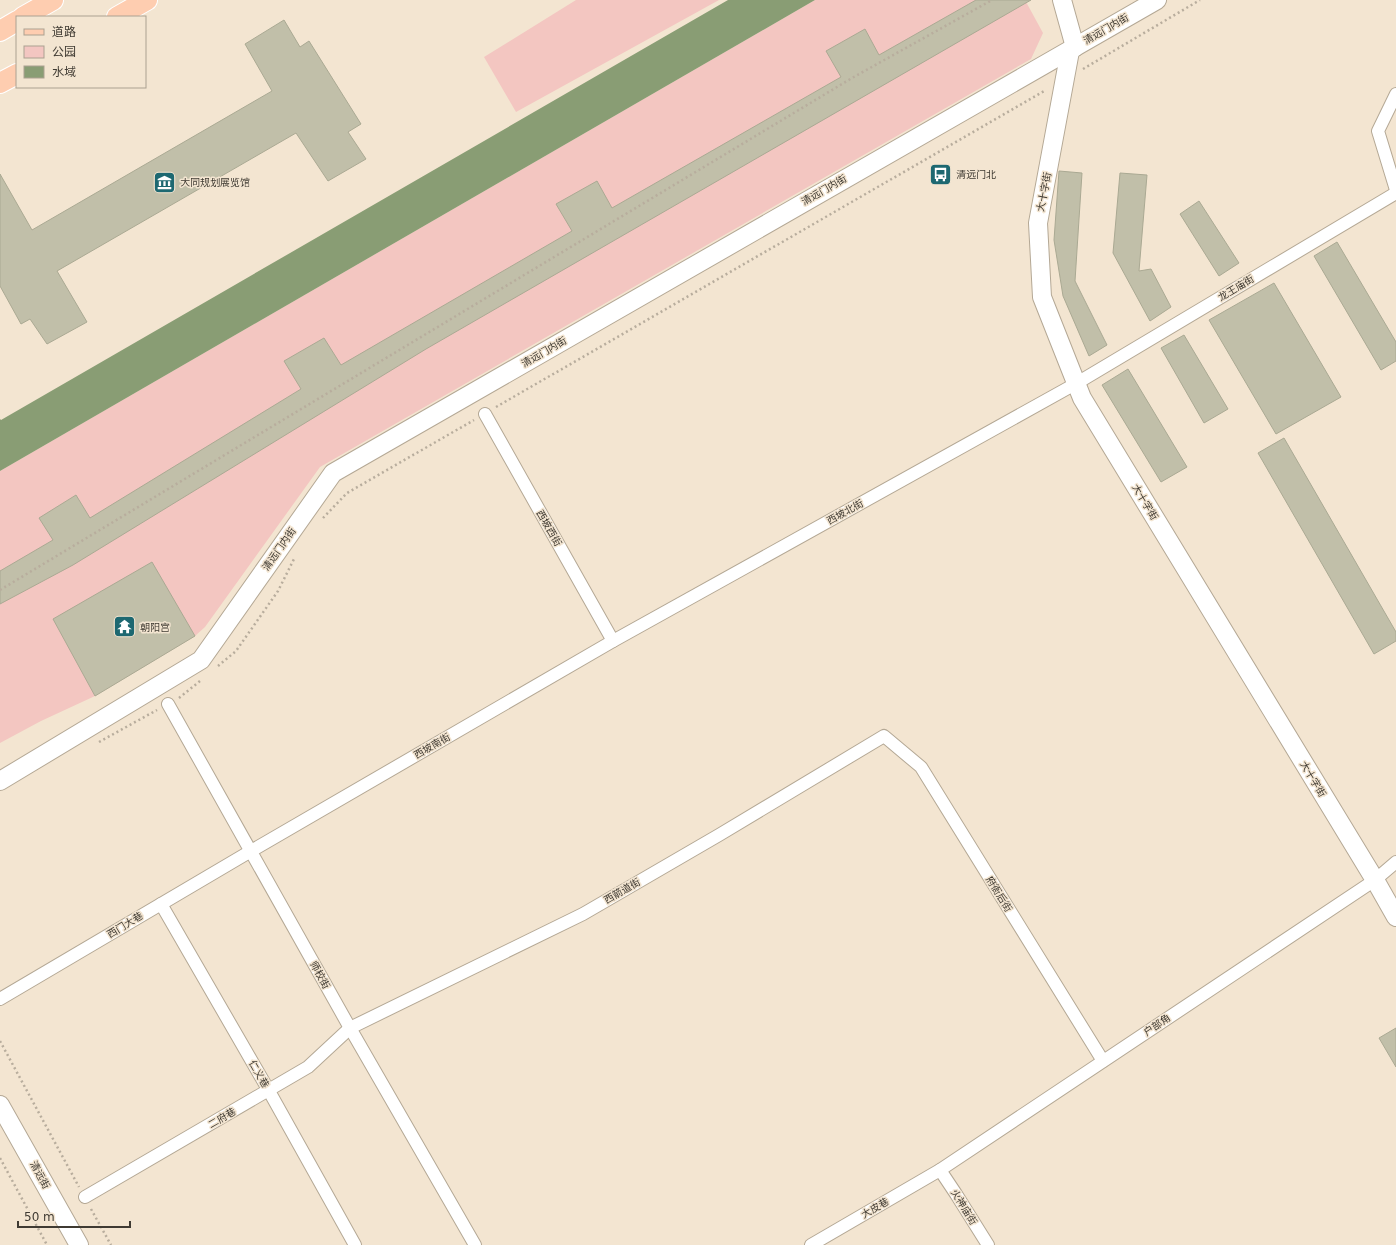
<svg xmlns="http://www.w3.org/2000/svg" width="1396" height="1245" font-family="'DejaVu Sans','Noto Sans SC',sans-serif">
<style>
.green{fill:#f3c6c1}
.water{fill:#899d74}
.building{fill:#c1bfa9;stroke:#aaa993}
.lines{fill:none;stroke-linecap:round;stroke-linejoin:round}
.street-casing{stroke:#b4a895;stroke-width:14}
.secondary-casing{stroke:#b4a895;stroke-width:20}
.primary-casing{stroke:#fff;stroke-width:22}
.path{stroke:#b8ad9d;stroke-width:2.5;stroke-dasharray:2 3;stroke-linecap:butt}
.street{stroke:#fff;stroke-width:12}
.secondary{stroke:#fff;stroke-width:18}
.primary{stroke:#fecdb0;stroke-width:20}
.labels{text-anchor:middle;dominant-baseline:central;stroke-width:3;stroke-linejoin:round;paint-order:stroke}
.street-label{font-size:10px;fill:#3f3a32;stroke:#f3e5d1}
.poi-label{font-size:10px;fill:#3f3a32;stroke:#f3e5d1;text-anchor:start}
</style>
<rect width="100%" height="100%" fill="#f3e5d1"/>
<g class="green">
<path d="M576 0H719L516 112 484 57Z"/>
<path d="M815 0H1025L1043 33 1031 59 320 467 205 627 195 636 95 696 41 721 0 743V471Z"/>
</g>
<path class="water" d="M728 0H815L0 471V419L1 420Z"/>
<g class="building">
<path d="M976 0H1031L426 349 73 565 0 604V571L53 540 39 518 76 495 90 518 301 389 284 361 324 338 341 365 572 231 556 204 597 181 612 208 841 77 826 51 865 29 879 55Z"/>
<path d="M284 20 300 47 309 41 361 124 348 132 366 159 328 181 296 133 57 271 87 322 47 344 30 319 21 324 0 286V174L32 230 272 91 245 44Z"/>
<path d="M1059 171 1082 173 1075 281 1107 345 1089 356 1063 296 1054 240Z"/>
<path d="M1120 173 1147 175 1139 271 1151 269 1171 307 1150 321 1113 253Z"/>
<path d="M1199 201 1239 263 1219 276 1180 214Z"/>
<path d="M1337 242 1396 342V361L1381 370 1314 256Z"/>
<path d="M1274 283 1341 397 1276 434 1209 320Z"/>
<path d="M1184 335 1228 409 1204 423 1161 348Z"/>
<path d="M1128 369 1187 467 1161 482 1102 385Z"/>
<path d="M1284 438 1396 632V641L1374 654 1258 453Z"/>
<path d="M152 562 195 636 95 696 53 619Z"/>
<path d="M1396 1028V1067L1379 1038Z"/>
</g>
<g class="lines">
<defs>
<g id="street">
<path d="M1396 94 1378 131 1396 190"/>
<path d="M485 414 613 641"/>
<path d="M168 704 350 1028 475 1245"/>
<path d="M161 904 269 1091 355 1245"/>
<path d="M0 999 251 851 613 641 1077 383 1396 193"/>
<path d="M940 1170 956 1194 988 1245"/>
<path d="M85 1197 308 1067 350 1028 583 914 719 835 884 736 921 767 1103 1061"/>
<path d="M811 1245 940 1170 1375 880 1396 862"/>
</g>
<g id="secondary">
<path d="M1062 0 1075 47"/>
<path d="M1075 47 1070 51 1038 223 1042 297 1082 398 1375 880 1396 917"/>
<path d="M0 781 201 660 333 473 1157 0"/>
<path d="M0 1105 79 1245"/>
</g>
<g id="primary">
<path d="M23 17 53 0"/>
<path d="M117 17 147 0"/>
<path d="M0 31 17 21"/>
<path d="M0 83 17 74"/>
</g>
</defs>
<use href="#street" class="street-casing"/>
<use href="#secondary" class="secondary-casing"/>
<use href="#primary" class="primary-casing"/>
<g class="path">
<path d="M1083 69 1200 0"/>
<path d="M496 407 1046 90"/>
<path d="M323 518 347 493 474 420"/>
<path d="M0 590 852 78 992 0"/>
<path d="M218 666 236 651 278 591 295 557"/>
<path d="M179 698 200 681"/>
<path d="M99 742 157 710"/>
<path d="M0 1041 79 1187"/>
<path d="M0 1158 47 1245"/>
<path d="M91 1209 111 1245"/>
</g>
<use href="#street" class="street"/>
<use href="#secondary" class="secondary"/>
<use href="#primary" class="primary"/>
</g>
<defs>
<symbol id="bus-square" viewBox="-11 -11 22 22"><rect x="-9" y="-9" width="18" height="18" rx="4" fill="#1d6871" stroke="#f3e5d1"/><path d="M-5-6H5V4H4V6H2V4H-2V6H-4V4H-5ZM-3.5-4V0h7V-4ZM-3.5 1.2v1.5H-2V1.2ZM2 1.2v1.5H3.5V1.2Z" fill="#fff"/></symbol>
<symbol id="museum-square" viewBox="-11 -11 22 22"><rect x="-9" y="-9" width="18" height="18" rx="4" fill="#1d6871" stroke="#f3e5d1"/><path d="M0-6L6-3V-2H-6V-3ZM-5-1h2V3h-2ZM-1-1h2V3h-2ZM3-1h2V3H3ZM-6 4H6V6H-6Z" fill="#fff"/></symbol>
<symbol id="temple-square" viewBox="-11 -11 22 22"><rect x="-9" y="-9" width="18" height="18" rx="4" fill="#1d6871" stroke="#f3e5d1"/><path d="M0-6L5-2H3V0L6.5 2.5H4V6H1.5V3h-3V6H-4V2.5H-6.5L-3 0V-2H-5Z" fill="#fff"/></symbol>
</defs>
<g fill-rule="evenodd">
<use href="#bus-square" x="928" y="162" width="25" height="25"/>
<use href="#museum-square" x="152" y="170" width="25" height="25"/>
<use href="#temple-square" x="112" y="614" width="25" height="25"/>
</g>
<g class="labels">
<g class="street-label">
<text transform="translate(1106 29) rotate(-30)">清远门内街</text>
<text transform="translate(824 190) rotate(-30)">清远门内街</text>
<text transform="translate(1044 192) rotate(-79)">大十字街</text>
<text transform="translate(1236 288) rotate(-31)">龙王庙街</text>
<text transform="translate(544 352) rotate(-30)">清远门内街</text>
<text transform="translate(1145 502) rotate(59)">大十字街</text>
<text transform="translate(845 512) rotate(-29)">西坡北街</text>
<text transform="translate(549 528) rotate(60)">西坡西街</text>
<text transform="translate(279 549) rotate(-55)">清远门内街</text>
<text transform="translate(432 746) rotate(-30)">西坡南街</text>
<text transform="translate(1313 779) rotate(59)">大十字街</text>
<text transform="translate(622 891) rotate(-30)">西箭道街</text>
<text transform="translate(999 894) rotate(58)">府衙后街</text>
<text transform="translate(125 925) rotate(-31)">西门大巷</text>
<text transform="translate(320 975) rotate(61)">师校街</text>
<text transform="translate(1157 1025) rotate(-34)">户部角</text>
<text transform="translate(259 1074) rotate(60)">仁义巷</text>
<text transform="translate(222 1118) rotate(-30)">二府巷</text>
<text transform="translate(40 1175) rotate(61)">清远街</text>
<text transform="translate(964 1207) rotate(58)">火神庙街</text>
<text transform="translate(875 1208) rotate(-30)">大皮巷</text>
</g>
<g class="poi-label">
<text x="956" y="174">清远门北</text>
<text x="180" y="182">大同规划展览馆</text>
<text x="140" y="627">朝阳宫</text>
</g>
</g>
<rect x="16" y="16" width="130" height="72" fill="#f3e5d1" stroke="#aba191"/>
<rect x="24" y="29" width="20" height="6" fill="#fecdb0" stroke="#aba191"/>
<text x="52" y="36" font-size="12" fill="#3f3a32">道路</text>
<rect x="24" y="46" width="20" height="12" fill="#f3c6c1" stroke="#aba191"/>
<text x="52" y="56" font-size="12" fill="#3f3a32">公园</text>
<rect x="24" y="66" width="20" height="12" fill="#899d74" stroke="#aba191"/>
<text x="52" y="76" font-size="12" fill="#3f3a32">水域</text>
<path d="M18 1221v6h112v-6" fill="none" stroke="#3f3a32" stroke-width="2"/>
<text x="24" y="1221" font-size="12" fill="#3f3a32" stroke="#f3e5d1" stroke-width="3" paint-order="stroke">50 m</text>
</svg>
